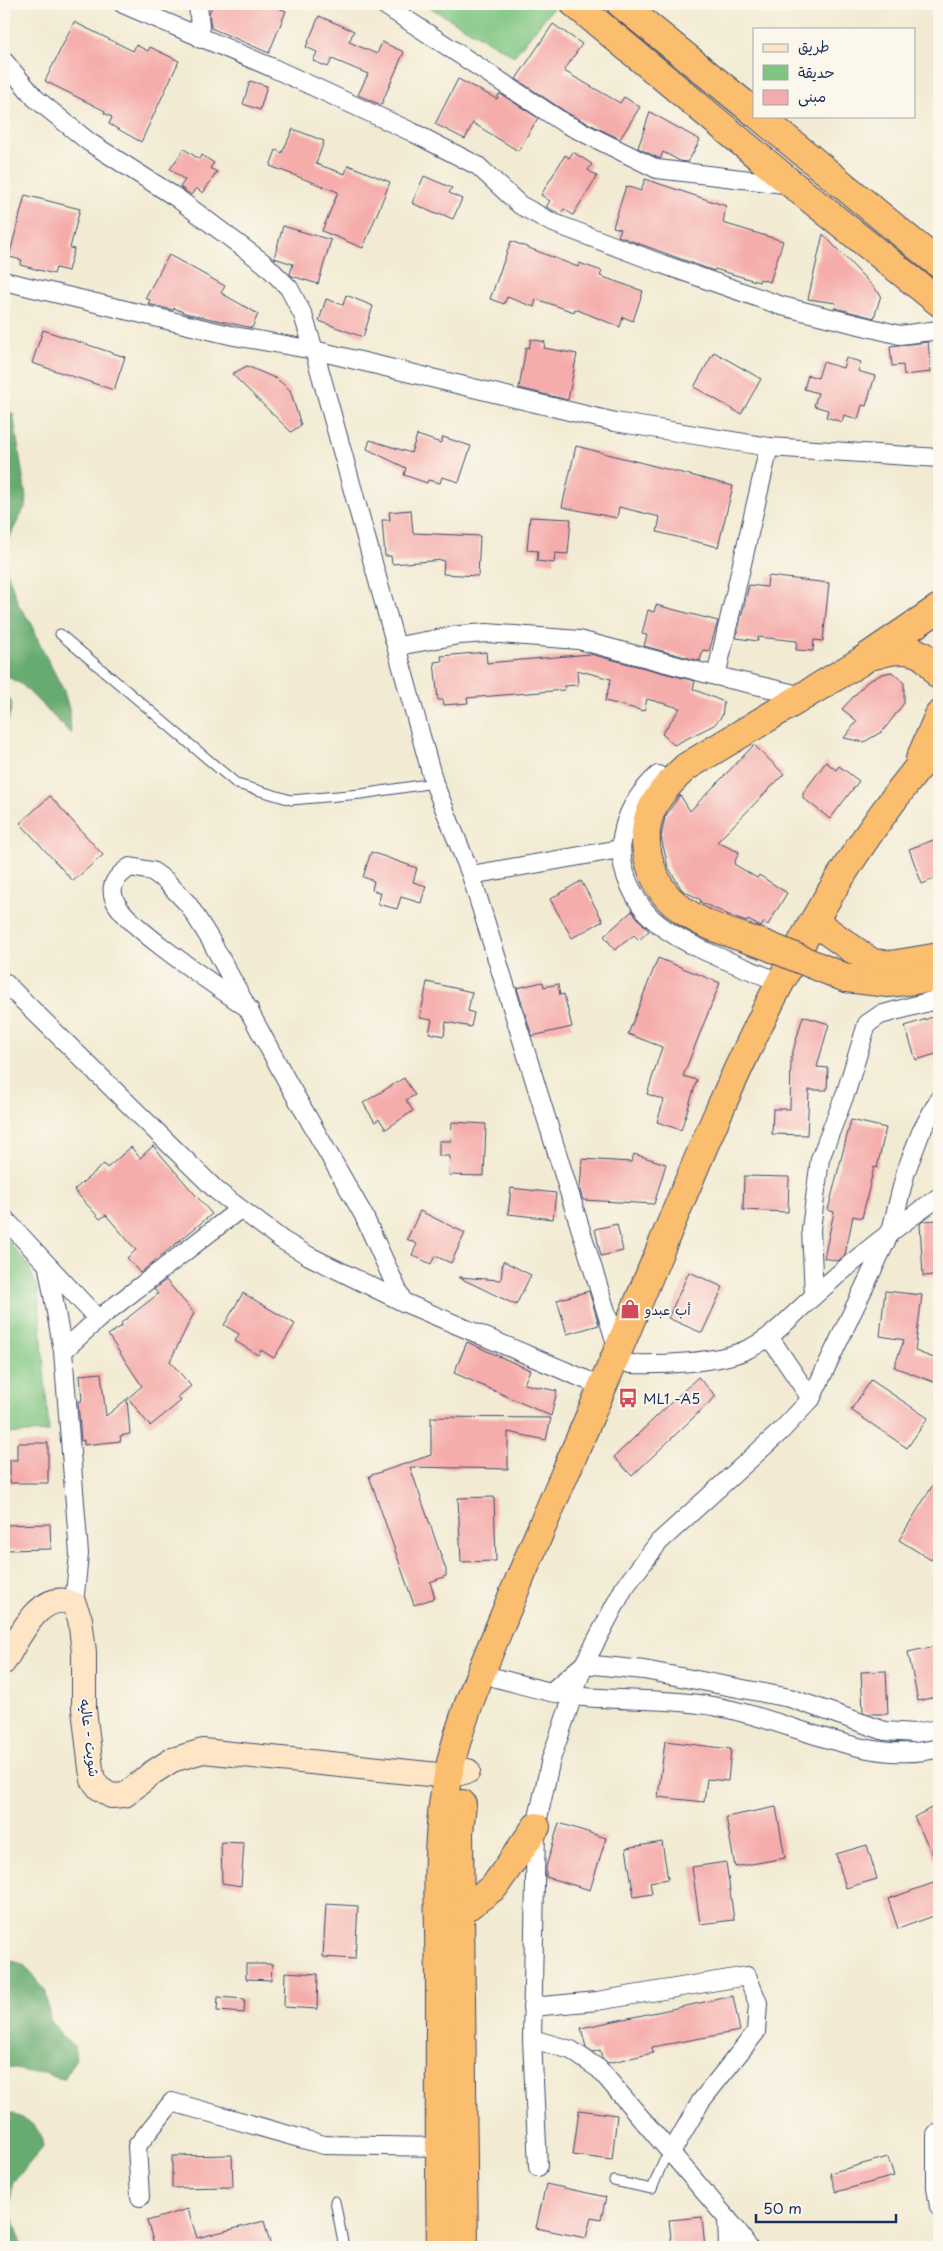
<svg xmlns="http://www.w3.org/2000/svg" width="943" height="2251" font-family="'Playpen Sans','Playpen Sans Arabic',sans-serif">
<style>
.green{fill:#7fc682;stroke:#4d7a70}
.forest{fill:#67ab70;stroke:#416d67}
.building{fill:#f5adac}
.lines{fill:none;stroke-linecap:round;stroke-linejoin:round}
.lane-casing{stroke:#3b4b6f;stroke-width:11}
.street-casing{stroke:#3b4b6f;stroke-width:20}
.secondary-casing{stroke:#3b4b6f;stroke-width:26}
.highway-casing{stroke:#3b4b6f;stroke-width:30}
.lane{stroke:#fff;stroke-width:9}
.street{stroke:#fff;stroke-width:18}
.secondary{stroke:#fde5c5;stroke-width:24}
.highway{stroke:#fbbd6e;stroke-width:28}
.highway-bridge-casing{stroke:#3b4b6f;stroke-width:30;stroke-linecap:butt}
.highway-bridge{stroke:#fbbd6e;stroke-width:28}
.labels{text-anchor:middle;dominant-baseline:central;stroke-width:4;stroke-linejoin:round;paint-order:stroke}
.poi-label{font-size:14px;fill:#1b2f5e;stroke:#fbf7ec;text-anchor:start}
.street-label{font-size:14px;fill:#1b2f5e;stroke:#fbf7ec}
</style>
<rect width="100%" height="100%" fill="#fbf7ec"/>
<filter id="ink" filterUnits="userSpaceOnUse"><feTurbulence type="fractalNoise" baseFrequency=".02" numOctaves="2"/><feDisplacementMap in="SourceGraphic" scale="10" xChannelSelector="R" yChannelSelector="G"/><feConvolveMatrix kernelMatrix="1 2 1 2 8 2 1 2 1" color-interpolation-filters="sRGB"/></filter>
<filter id="wash" filterUnits="userSpaceOnUse"><feTurbulence type="fractalNoise" baseFrequency=".0096" numOctaves="4" result="noise"/><feDisplacementMap in="SourceGraphic" scale="20" xChannelSelector="R" yChannelSelector="G"/><feGaussianBlur stdDeviation="1.12" result="paint"/><feColorMatrix in="noise" values="0 0 0 0 0 0 0 0 0 0 0 0 0 0 0 0 0 1.4 0 .05"/><feComposite in="paint" operator="in"/></filter>
<g filter="url(#wash)">
<rect width="100%" height="100%" fill="#f2ead2"/>
<g class="green">
<path d="M424 4H556L514 56Z"/>
<path d="M4 1236 28 1265 38 1290 49 1432 4 1434Z"/>
</g>
<g class="forest">
<path d="M13 413 27 503 7 542 4 562 19 606 32 624 39 643 64 691 70 713 71 734 21 684 4 675V416Z"/>
<path d="M4 687 12 704 7 725 4 724Z"/>
<path d="M4 1960 17 1962 25 1966 46 1992 50 2019 64 2039 74 2046 76 2058 64 2079 54 2077 45 2072 27 2073 17 2068 4 2069Z"/>
<path d="M4 2108C24 2122 40 2120 43 2147L12 2184 11 2209 22 2247H4Z"/>
</g>
<g id="blocks">
<g class="building">
<path d="M213 4H268L286 11 269 53 211 28 209 13Z"/>
<path d="M319 16 354 31 349 42 377 54 382 42 404 52 381 105 358 95 368 74 332 59 328 67 313 61 317 52 306 47Z"/>
<path d="M74 22 133 51 136 45 148 51 150 47 179 61 141 142 109 124 112 117 104 113 105 111 45 81Z"/>
<path d="M553 24 582 44 564 71 620 103 624 97 640 107 620 139 569 114 516 79Z"/>
<path d="M458 79 497 99 499 94 504 96 538 118 518 151 473 123 465 139 435 124Z"/>
<path d="M250 81 267 86 260 110 243 104Z"/>
<path d="M650 112 700 140 688 162 680 161 663 152 660 159 638 148Z"/>
<path d="M293 129 324 141 316 164 345 174 348 165 390 182 363 248 322 231 338 192 270 166 276 150 282 153Z"/>
<path d="M184 149 199 159 202 155 214 163 210 168 217 172 203 193 196 188 191 195 180 187 185 180 170 169Z"/>
<path d="M573 152 592 164 588 170 597 176 573 215 564 209 560 214 546 207 550 201 541 195 565 155 569 158Z"/>
<path d="M424 176 452 188 449 193 462 199 453 219 439 213 438 215 412 203Z"/>
<path d="M645 179 726 206 723 223 783 241 770 282 760 279 759 282 715 269 714 271 618 236 621 229 613 227 626 186 641 191Z"/>
<path d="M25 195 80 209 70 248 74 249 68 271 56 268 54 274 20 265 22 260 9 257Z"/>
<path d="M283 226 331 240 318 284 292 276 290 274 293 264 274 258Z"/>
<path d="M823 234 881 295 874 318 835 308 836 303 808 299Z"/>
<path d="M511 241 578 267 579 263 602 271 600 276 643 291 633 321 623 317 620 327 575 309 574 312 536 299 534 307 507 297 504 304 490 299Z"/>
<path d="M169 255 225 286 221 293 258 314 252 328 185 313 174 308 173 310 148 304 150 300 145 298Z"/>
<path d="M346 295 373 306 363 337 319 321 326 299 343 305Z"/>
<path d="M43 330 125 357 114 390 32 363Z"/>
<path d="M531 339 545 342 544 348 577 354 568 400 519 388 526 347 529 348Z"/>
<path d="M928 342 931 372 904 375 903 365 892 366 890 346Z"/>
<path d="M714 352 761 379 741 414 694 387Z"/>
<path d="M846 358 861 362 858 371 875 376 866 406 862 405 858 419 844 415 842 422 826 417 828 410 814 406 818 393 804 389 808 375 818 378 823 362 843 368Z"/>
<path d="M247 366 277 379 290 390 301 425 291 432 232 374Z"/>
<path d="M417 435 441 443 443 437 471 446 459 482 442 477 440 483 428 480 427 483 404 475 406 468 367 449 370 440 411 453Z"/>
<path d="M576 446 733 486 718 547 657 532 660 517 619 507 617 518 562 507Z"/>
<path d="M411 510 413 533 480 536 478 576 443 574 444 560 392 564 391 556H385L382 520H390L389 512Z"/>
<path d="M530 517 571 519 568 554 555 553 554 563 537 561 538 551 527 550Z"/>
<path d="M768 576 829 583 823 641 814 640 813 651 796 650 797 641 758 637V641L736 638 749 585 767 587Z"/>
<path d="M656 605 718 621 709 651 703 650 700 661 644 646 647 635 642 634 648 610 654 612Z"/>
<path d="M486 652 487 663 590 654 695 681 693 689 724 702 722 716 714 725 674 745 662 734 680 708 647 699 644 711 605 701 611 679 577 670 578 685 564 686 565 690 467 698 468 703 444 705 443 700H438L434 662 442 661 441 656Z"/>
<path d="M892 672 904 683V703L883 731 864 742 844 738 857 721 842 709 867 682 882 674Z"/>
<path d="M754 745 784 774 717 842 739 852 734 864 757 878 759 875 787 893 768 925 764 922 761 927 748 920 747 922 738 919 700 902 701 900 682 890 668 867 661 837 665 817 680 795 690 811Z"/>
<path d="M826 762 836 770 839 766 859 781 830 819 803 798V793Z"/>
<path d="M50 796 103 855 73 881 20 823Z"/>
<path d="M939 838V877L922 884 909 849Z"/>
<path d="M371 852 417 868 413 882 426 886 421 903 401 897 397 909 378 904 381 893 372 890 374 881 363 877Z"/>
<path d="M581 881 603 921 572 938 550 899Z"/>
<path d="M632 911 649 931 639 940 634 935 615 950 604 936Z"/>
<path d="M658 958 720 983 683 1076 697 1080 681 1130 657 1122 664 1100 647 1094 662 1047 628 1034Z"/>
<path d="M427 982 472 992 468 1011 474 1013 471 1027 446 1022 444 1036 429 1033 432 1020 420 1018Z"/>
<path d="M543 982 544 987 558 984 560 995 564 994 572 1027 532 1036 517 988Z"/>
<path d="M939 1015V1053L916 1060 905 1026Z"/>
<path d="M803 1016 829 1024 817 1067 828 1068 827 1090H809L807 1135 772 1134 773 1109H790L791 1058Z"/>
<path d="M404 1078 415 1095 406 1100 413 1111 386 1129 379 1119 375 1122 363 1103Z"/>
<path d="M851 1120 886 1128 877 1168 874 1167 862 1218 853 1216 845 1255 838 1261 824 1258 834 1212 828 1210Z"/>
<path d="M452 1122 486 1124 484 1176 449 1175 450 1156H439V1141H451Z"/>
<path d="M153 1146 212 1214 140 1273 127 1258 136 1250 106 1215 100 1219 74 1190 104 1164 107 1168 131 1147 140 1158Z"/>
<path d="M634 1154 666 1164 654 1204 583 1200 580 1191 582 1159 631 1162Z"/>
<path d="M744 1176 789 1177 788 1212 743 1210Z"/>
<path d="M511 1188 556 1193 553 1219 508 1214Z"/>
<path d="M420 1211 465 1233 451 1263 435 1256 431 1264 412 1255 417 1244 407 1239Z"/>
<path d="M939 1220V1275L923 1276 920 1224 923 1221Z"/>
<path d="M617 1224 623 1251 601 1256 595 1229Z"/>
<path d="M503 1261 531 1275 516 1305 458 1277 501 1280Z"/>
<path d="M689 1272 723 1287 702 1333 668 1318Z"/>
<path d="M166 1280 194 1313 170 1361 191 1386 178 1397 181 1401 150 1426 128 1398 142 1386 108 1335 122 1326 121 1323 158 1294 154 1289Z"/>
<path d="M589 1291 599 1325 567 1334 557 1300Z"/>
<path d="M885 1291 922 1295 915 1351 939 1360V1384L894 1367 904 1340 880 1336Z"/>
<path d="M243 1293 295 1324 274 1358 261 1350 258 1355 235 1341 239 1334 224 1325Z"/>
<path d="M467 1342 530 1370 524 1384 557 1391 551 1416 454 1373Z"/>
<path d="M101 1373 106 1416 127 1399 130 1434 120 1436 121 1441 84 1445V1440L81 1441 78 1401H82L80 1375Z"/>
<path d="M698 1377 716 1396 632 1476 614 1457Z"/>
<path d="M871 1380 928 1418 907 1448 851 1410Z"/>
<path d="M431 1417 551 1418 546 1440 508 1432V1469L410 1467 446 1570V1576L430 1582 435 1598 414 1605 369 1476 431 1455Z"/>
<path d="M17 1443H48V1483H10V1460H17Z"/>
<path d="M939 1475V1547L931 1560 899 1540Z"/>
<path d="M494 1497 496 1561 461 1562 458 1498Z"/>
<path d="M50 1524 51 1549 4 1550V1525Z"/>
<path d="M936 1646 939 1660V1696L918 1701 908 1652Z"/>
<path d="M886 1671 888 1714H869L863 1712 861 1672Z"/>
<path d="M665 1741 731 1749 728 1781 707 1779 704 1802 658 1797Z"/>
<path d="M939 1804V1867L914 1817Z"/>
<path d="M776 1807 785 1858 735 1867 726 1817Z"/>
<path d="M559 1823 606 1838 590 1890 546 1877V1867Z"/>
<path d="M221 1842 244 1843 241 1886 222 1883Z"/>
<path d="M662 1842 668 1879 650 1882 652 1894 634 1897 626 1848Z"/>
<path d="M867 1845 877 1879 846 1888 836 1854Z"/>
<path d="M726 1862 734 1920 700 1924 692 1867Z"/>
<path d="M939 1881V1914L898 1929 888 1899Z"/>
<path d="M326 1904 358 1906 355 1959 323 1957Z"/>
<path d="M246 1964H272L271 1980 246 1979Z"/>
<path d="M285 1972 318 1974 317 2009 284 2007Z"/>
<path d="M733 1996 740 2031 652 2047 653 2053 608 2063 602 2058 600 2050 593 2052 586 2047 581 2028Z"/>
<path d="M218 1997 245 1999 244 2013 217 2011Z"/>
<path d="M579 2110 617 2115 612 2160 573 2155Z"/>
<path d="M232 2155 233 2187 172 2188V2156Z"/>
<path d="M888 2157 894 2176 836 2192 830 2173Z"/>
<path d="M546 2184 606 2197 601 2219 591 2217 586 2238 536 2228Z"/>
<path d="M188 2209 197 2238 264 2221 271 2247H155L147 2221Z"/>
<path d="M702 2217 705 2247H672L669 2220Z"/>
</g>
</g>
</g>
<g filter="url(#ink)">
<use href="#blocks" fill-opacity="0" stroke="#3b4b6f" stroke-width="1"/>
<g class="lines">
<defs>
<g id="lane">
<path d="M60 634 237 784 291 800 361 794 434 783"/>
<path d="M614 2181 652 2189 663 2162 671 2153"/>
<path d="M335 2201 344 2247"/>
</g>
<g id="street">
<path d="M123 4 273 68 412 132 478 166 520 205 551 222 662 264 782 306 900 335 939 330"/>
<path d="M198 4 201 39"/>
<path d="M383 4 564 123 657 169 793 185"/>
<path d="M4 61 35 98 89 142 177 198 265 264 289 288 303 315 314 350 615 422 769 447 939 458"/>
<path d="M4 281 234 336 314 350 434 783 471 875 618 1350"/>
<path d="M398 646 459 635 487 633 579 640 716 676 804 696"/>
<path d="M716 676 769 447"/>
<path d="M658 775C625 805 610 846 631 888 638 903 647 916 661 926 691 949 745 967 781 983"/>
<path d="M471 875 620 849"/>
<path d="M4 982 217 1191 282 1240 309 1256 403 1302 603 1387"/>
<path d="M249 1009C221 989 126 927 115 901 108 885 117 876 130 867L152 871 165 880 188 904 210 939 288 1083 363 1214 403 1302"/>
<path d="M4 1218 98 1319"/>
<path d="M48 1268 63 1351"/>
<path d="M814 1295 811 1229 820 1159 846 1092 867 1024 880 1015 939 999"/>
<path d="M770 1338 811 1399"/>
<path d="M630 1364C662 1365 716 1363 746 1350 774 1338 792 1315 814 1296 853 1260 896 1227 939 1197"/>
<path d="M74 1604 79 1554 63 1351 98 1319 240 1209"/>
<path d="M496 1678C521 1684 547 1693 573 1696 621 1701 670 1698 718 1707 788 1719 868 1767 939 1748"/>
<path d="M551 1692 584 1664 644 1670 790 1698 885 1731 914 1733 939 1729"/>
<path d="M532 2007 597 2001 747 1976 758 2003 756 2032 701 2101 671 2153"/>
<path d="M532 2039 571 2050 599 2069 737 2230 748 2247"/>
<path d="M939 2134H936V2187L939 2207"/>
<path d="M538 2167 532 2039 536 1827 551 1759 584 1664 624 1588 659 1542 781 1431 811 1399 891 1231 906 1171 921 1132 939 1099"/>
<path d="M140 2197 137 2146 172 2102 324 2145 440 2147"/>
<path d="M727 2218 728 2247"/>
</g>
<path id="secondary" d="M4 1662C18 1640 40 1587 74 1604L80 1619 84 1652V1709L91 1769 93 1780 99 1788 111 1796 125 1795 152 1773 172 1760 203 1751 448 1776 468 1771"/>
<g id="highway">
<path d="M575 4 793 185 939 302"/>
<path d="M621 4 754 112"/>
<path d="M759 116 939 264"/>
<path d="M875 655C903 646 924 647 939 675"/>
<path d="M920 759 939 715"/>
<path d="M823 928 872 963 891 965 939 957"/>
<path d="M763 944C733 934 701 926 676 905 663 895 656 882 651 867 636 823 654 796 686 767L860 662 939 608"/>
<path d="M846 978 888 983 939 977"/>
<path d="M462 1804 459 1833 464 2247"/>
<path d="M460 1912 494 1887 536 1827"/>
<path d="M441 2247C439 2158 440 2068 440 1978 439 1916 435 1853 445 1791 455 1730 481 1672 505 1614 536 1539 569 1465 601 1390 698 1168 777 928 939 743"/>
</g>
</defs>
<use href="#lane" class="lane-casing"/>
<use href="#street" class="street-casing"/>
<use href="#secondary" class="secondary-casing"/>
<use href="#highway" class="highway-casing"/>
<use href="#lane" class="lane"/>
<use href="#street" class="street"/>
<use href="#secondary" class="secondary"/>
<use href="#highway" class="highway"/>
<defs>
<path id="highway-bridge" d="M763 944 846 978"/>
</defs>
<use href="#highway-bridge" class="highway-bridge-casing"/>
<use href="#highway-bridge" class="highway-bridge"/>
</g>
</g>
<defs>
<symbol id="shop-bare" viewBox="-9 -9 18 18"><path d="M-5-2.5h2.3a2.7 3.5 0 0 1 5.4 0H5L5.5 6h-11ZM-1.5-2.5h3a1.5 2.3 0 0 0-3 0Z" fill="#d1495b" stroke="#fbf7ec" stroke-width="2.5" paint-order="stroke"/></symbol>
<symbol id="bus-bare" viewBox="-9 -9 18 18"><path d="M-5-6H5V4H4V6H2V4H-2V6H-4V4H-5ZM-3.5-4V0h7V-4ZM-3.5 1.2v1.5H-2V1.2ZM2 1.2v1.5H3.5V1.2Z" fill="#d1495b" stroke="#fbf7ec" stroke-width="2.5" paint-order="stroke"/></symbol>
</defs>
<g fill-rule="evenodd">
<use href="#shop-bare" x="616" y="1295" width="28" height="28"/>
<use href="#bus-bare" x="614" y="1384" width="28" height="28"/>
</g>
<g class="labels">
<g class="poi-label">
<text x="645" y="1309">أب عبدو</text>
<text x="643" y="1398">ML1 -A5</text>
</g>
<g class="street-label">
<text transform="translate(90 1738) rotate(83)">شويت - عاليه</text>
</g>
</g>
<rect width="943" height="2251" fill="none" stroke="#fbf7ec" stroke-width="20"/>
<rect x="753" y="28" width="162" height="90" fill="#fbf7ec" stroke="#a1a7b3"/>
<rect x="763" y="44" width="25" height="8" fill="#fde5c5" stroke="#a1a7b3"/>
<text x="798" y="52" font-size="15" fill="#1b2f5e">طريق</text>
<rect x="763" y="65" width="25" height="15" fill="#7fc682" stroke="#a1a7b3"/>
<text x="798" y="78" font-size="15" fill="#1b2f5e">حديقة</text>
<rect x="763" y="90" width="25" height="15" fill="#f5adac" stroke="#a1a7b3"/>
<text x="798" y="102" font-size="15" fill="#1b2f5e">مبنى</text>
<path d="M756 2214v8h140v-8" fill="none" stroke="#1b2f5e" stroke-width="2.5"/>
<text x="763" y="2214" font-size="15" fill="#1b2f5e" stroke="#fbf7ec" stroke-width="4" paint-order="stroke">50 m</text>
</svg>
